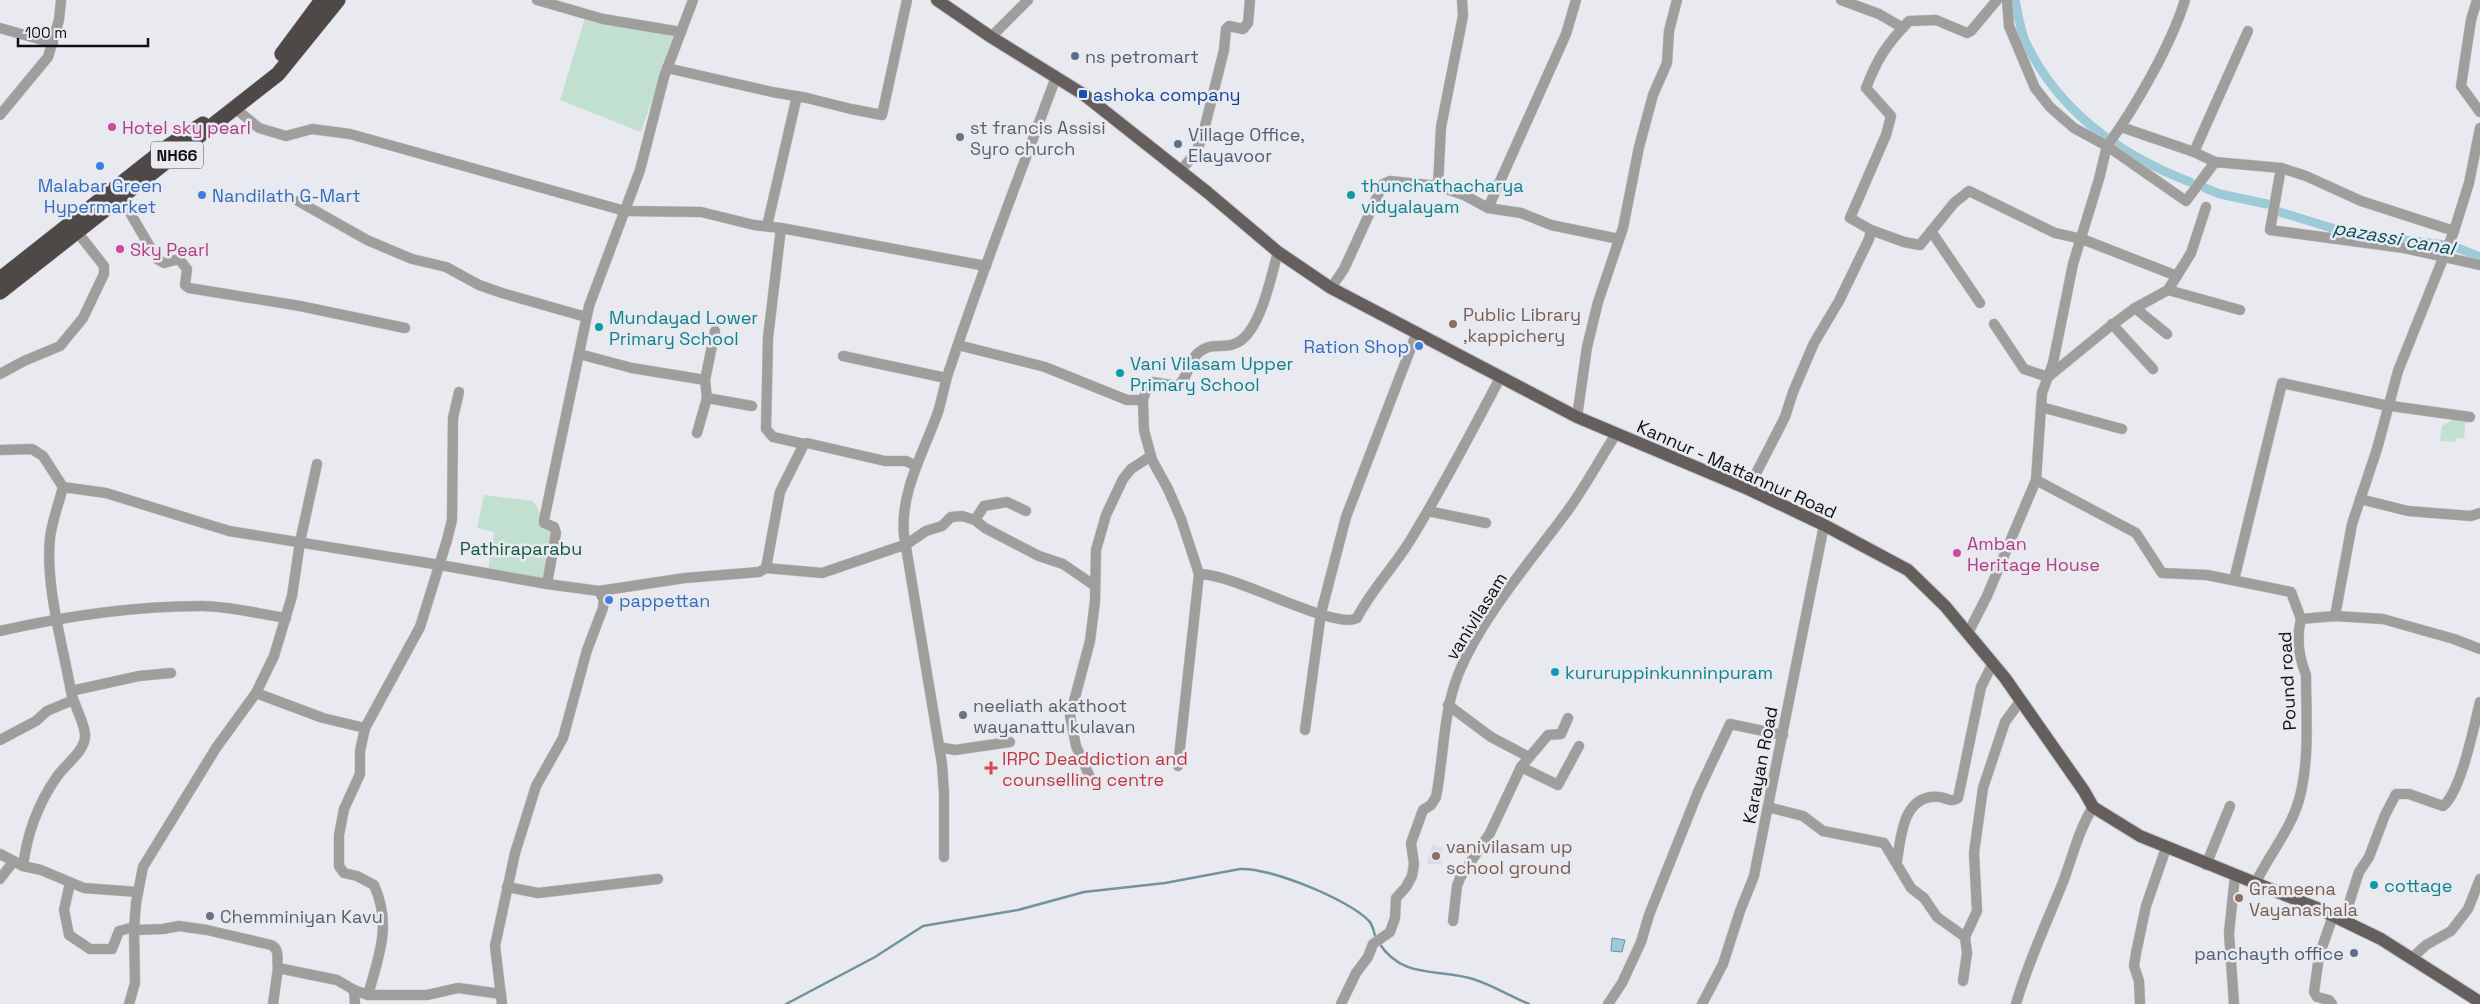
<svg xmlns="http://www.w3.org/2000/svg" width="2480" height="1004" font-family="'Space Grotesk',sans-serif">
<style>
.built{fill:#d8ddea}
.green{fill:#c2e0d0}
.water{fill:#9ccbd7;stroke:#72939c}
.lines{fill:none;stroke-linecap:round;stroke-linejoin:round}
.stream{stroke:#72939c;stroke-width:2.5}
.canal{stroke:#9ccbd7;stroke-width:9}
.minor-casing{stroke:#c5c7cc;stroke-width:11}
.major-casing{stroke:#c5c7cc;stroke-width:14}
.highway-casing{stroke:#c5c7cc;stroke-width:16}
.minor{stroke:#a09e9d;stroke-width:10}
.major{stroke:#645f5d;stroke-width:12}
.highway{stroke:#4e4947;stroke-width:15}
.service-dot{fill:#5c6f8a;stroke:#e8eaf0;stroke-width:2}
.transit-dot{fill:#1a4fb4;stroke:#e8eaf0;stroke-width:2}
.hotel-dot{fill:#d1479c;stroke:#e8eaf0;stroke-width:2}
.worship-dot{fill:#6b7280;stroke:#e8eaf0;stroke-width:2}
.shop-dot{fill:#3f7fe0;stroke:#e8eaf0;stroke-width:2}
.culture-dot{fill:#0f9aa8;stroke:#e8eaf0;stroke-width:2}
.education-dot{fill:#8d6e63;stroke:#e8eaf0;stroke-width:2}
.health-dot{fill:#e0444e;stroke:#e8eaf0;stroke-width:2}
.labels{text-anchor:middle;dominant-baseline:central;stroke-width:5;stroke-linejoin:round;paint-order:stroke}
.shield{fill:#e8eaf0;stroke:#505155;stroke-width:1}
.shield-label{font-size:16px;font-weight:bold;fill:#0f1012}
.service-label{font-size:18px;fill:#4e5e75;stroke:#e8eaf0;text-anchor:start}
.transit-label{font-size:18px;fill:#164399;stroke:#e8eaf0;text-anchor:start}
.hotel-label{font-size:18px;fill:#b23c85;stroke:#e8eaf0;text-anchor:start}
.worship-label{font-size:18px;fill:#5b616d;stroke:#e8eaf0;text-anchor:start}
.shop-label{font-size:18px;fill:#366cbe;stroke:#e8eaf0;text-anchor:start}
.culture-label{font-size:18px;fill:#0d838f;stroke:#e8eaf0;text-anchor:start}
.education-label{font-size:18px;fill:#785e54;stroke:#e8eaf0;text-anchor:start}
.street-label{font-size:18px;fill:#0f1012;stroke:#e8eaf0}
.park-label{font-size:18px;fill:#11583d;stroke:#e8eaf0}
.health-label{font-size:18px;fill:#be3a42;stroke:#e8eaf0;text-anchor:start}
.water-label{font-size:19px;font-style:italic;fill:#094d5b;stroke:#e8eaf0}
</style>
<rect width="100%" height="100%" fill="#e8eaf0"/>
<path class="built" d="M1432 845 1443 848 1441 864H1427Z"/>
<g class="green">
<path d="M585 18 674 37 641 132 560 100Z"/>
<path d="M2459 416 2466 420 2464 438H2457L2456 442 2440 441 2442 426Z"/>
<path d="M484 495 533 501 539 510 540 517 552 530 543 581 488 571 494 532 477 528Z"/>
</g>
<path class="water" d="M1612 938 1625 940 1622 952 1611 951Z"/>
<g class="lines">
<g class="stream">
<path d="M1379 943C1403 980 1438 968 1473 979 1492 985 1510 996 1529 1004"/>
<path d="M786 1004 875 957 923 926 1018 910 1084 892 1165 883 1240 869C1269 867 1350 900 1369 921 1373 925 1374 933 1376 939"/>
</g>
<g class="canal">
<path d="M2015 0C2018 13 2020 29 2025 41 2058 111 2120 155 2190 182"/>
<path d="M2205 188 2220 194 2267 204"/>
<path d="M2280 212 2348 233 2453 246 2480 257"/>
</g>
<defs>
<g id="minor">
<path d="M537 0 603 19 681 32"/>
<path d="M1841 0 1879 14 1903 28"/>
<path d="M2185 0C2171 45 2135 108 2107 146L2186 201 2215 162 2281 168 2270 230 2404 248 2480 265"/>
<path d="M2477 0 2471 20 2461 86 2480 112"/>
<path d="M0 28 53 43"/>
<path d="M991 37 1028 0"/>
<path d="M667 68 772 92 807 98 851 109 882 115 907 0"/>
<path d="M236 109 259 128 286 136 312 129 350 134 625 211 701 212 754 225 781 228 986 266"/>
<path d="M0 115 48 57 59 20 61 0"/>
<path d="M2121 127 2194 152"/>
<path d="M2215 162 2194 152 2248 31"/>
<path d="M2281 168 2306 176 2361 201 2454 231"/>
<path d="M1180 171 1195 154 1202 138 1224 50 1226 29 1229 26 1243 29 1248 23 1250 0"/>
<path d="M1438 186 1441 127 1463 16 1462 0"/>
<path d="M122 199 157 259 164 263 179 259 187 269 185 285 189 288 300 306 405 328"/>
<path d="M298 201 367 240 412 259 446 267 479 285 502 293 586 317"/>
<path d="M1488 208 1566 34 1576 0"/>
<path d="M767 226 797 96"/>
<path d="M781 228 768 338 766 429 773 437 804 444"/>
<path d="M1871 230 1904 242 1920 245 1954 203 1969 191 2055 233 2082 239 2177 276"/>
<path d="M1931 231 1980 303"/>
<path d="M1331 288 1344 269 1383 184 1390 181 1438 186 1464 195 1488 208 1521 213 1551 225 1619 239"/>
<path d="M2168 290 2240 310"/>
<path d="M2135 308 2167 334"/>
<path d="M1994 324 2024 369 2048 377 2108 328 2135 308 2168 290 2191 253 2206 207"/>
<path d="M2112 324 2153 369"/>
<path d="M958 345 1045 367 1127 400H1143"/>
<path d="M579 354 632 368 705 380 707 398 752 406"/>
<path d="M843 356 946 378"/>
<path d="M0 374 24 361 60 346 83 318 104 274V266L78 233"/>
<path d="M705 380 715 331"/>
<path d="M2041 407 2122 429"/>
<path d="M1577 417 1587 347 1598 302 1623 228 1639 147 1653 95 1667 63 1669 31 1677 0"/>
<path d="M697 433 707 398"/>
<path d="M0 450 32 449 43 456 63 487 106 493 229 531 440 565 547 584 599 591 604 600 603 608 587 650 563 738 536 786 515 853 495 946 502 1004"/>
<path d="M317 464 300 542 292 596 274 656 256 693 216 748 143 867 136 903 134 930 163 929 179 926 207 930 271 945C281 950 276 960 278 968L337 980 354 990 368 995H427L458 988 501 994"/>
<path d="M2036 480 2136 533 2162 573 2207 575 2291 592 2301 619"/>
<path d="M1748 489 1785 417 1793 392 1814 343 1839 301 1869 239 1871 230 1850 218 1886 135 1891 116 1866 88C1877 59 1887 44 1909 21L1936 20 1967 33 1971 31 1997 0"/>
<path d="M2360 499 2408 511 2471 516 2480 513"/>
<path d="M1428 511 1486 523"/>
<path d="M975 520 984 506 1007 502 1026 511"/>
<path d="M766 568 822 573 907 544 926 531 942 526 951 517 962 516 975 520 985 528 1039 556 1063 564 1095 586"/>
<path d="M1199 574 1181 519 1168 489 1152 460 1144 430 1143 400 1147 387 1152 382 1177 386C1188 379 1188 363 1197 354 1211 341 1220 349 1234 344 1260 336 1271 276 1278 252"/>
<path d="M2234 580 2282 383 2384 405 2470 417"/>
<path d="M547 584 556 533 554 527 544 523V520L589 306 640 170 664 77 693 0"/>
<path d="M599 591 685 578 759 572 766 568 780 492 804 444 807 443 885 461H906L916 466"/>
<path d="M2335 616 2352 524 2377 449 2398 371 2454 231 2469 183 2480 128"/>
<path d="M0 631C66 616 134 606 202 606 229 606 259 614 286 618"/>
<path d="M1968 633 1987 596 2036 480 2042 393 2053 363 2073 264 2099 179 2107 146 2074 128 2050 107 2035 88 2009 26 2007 0"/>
<path d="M71 691 139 676 171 673"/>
<path d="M256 693 323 718 365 728"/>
<path d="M1448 705 1491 737 1529 757"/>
<path d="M1305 730 1321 613 1346 517 1417 332"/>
<path d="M0 740 36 721 47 711 73 700"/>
<path d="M939 747 955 750 1010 742"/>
<path d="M1178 766 1199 574C1233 573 1335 631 1357 618 1371 590 1395 566 1411 539 1443 487 1471 433 1500 378"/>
<path d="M1521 767 1558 785 1579 746"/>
<path d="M1093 784 1076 746 1070 716 1090 641 1095 601 1096 550 1106 515 1123 479 1131 469 1151 456"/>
<path d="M1768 807 1803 816 1823 831 1884 843 1911 888 1924 898 1937 917 1965 937 1967 953 1963 981"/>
<path d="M0 854 23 866 41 870 84 888 138 892"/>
<path d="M944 857V792L942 764 904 535C900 491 924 452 938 412 943 396 945 380 951 365 983 268 1021 172 1056 77"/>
<path d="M1897 861C1901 836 1903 793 1940 797 1947 798 1951 803 1958 798L1981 687 1993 663"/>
<path d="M2206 865 2230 806"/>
<path d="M23 866C27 835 38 804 56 778 64 765 86 751 85 735 85 724 74 705 71 692 63 645 45 586 50 538 52 521 59 503 63 487"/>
<path d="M0 879 13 862"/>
<path d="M70 883 64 910 69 935 90 949H112L119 931 134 927"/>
<path d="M2255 884C2268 856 2290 831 2299 800 2310 760 2306 716 2306 675 2299 657 2296 638 2301 619L2335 616 2383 619 2454 639 2480 649"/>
<path d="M507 887 538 893 658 879"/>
<path d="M1453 921 1457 886 1460 878 1490 833 1521 767 1548 735 1561 734 1568 718"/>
<path d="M2343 922 2359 872 2369 857 2385 815 2396 794H2409L2443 806C2461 792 2474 726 2480 702"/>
<path d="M1965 937 1977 911 1974 853 1983 788 2005 722 2021 700"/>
<path d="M2411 959 2426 945 2451 931 2468 909 2480 879"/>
<path d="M354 990 355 1004"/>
<path d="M368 995C379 955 392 925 374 885L357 876 344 873 339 866V835L344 809 360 774V751L365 728 420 627 447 540 452 520 453 418 459 392"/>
<path d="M129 1004 135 983 134 930"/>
<path d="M273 1004 278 968"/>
<path d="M1341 1004 1356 973 1368 957 1373 944 1390 932 1395 918 1396 898 1406 887 1412 876 1414 864 1411 843 1423 810 1431 805 1436 797C1444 756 1443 713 1458 675 1480 620 1528 564 1563 517 1583 491 1598 462 1616 434"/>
<path d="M1608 1004 1622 983 1641 942 1649 915 1698 792 1730 724 1783 735"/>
<path d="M1702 1004 1723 964 1740 911 1754 876 1824 525"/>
<path d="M2016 1004C2028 962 2047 922 2063 882 2073 856 2078 831 2093 807"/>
<path d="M2140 1004 2139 981 2134 966 2136 953 2146 906 2166 848"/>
<path d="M2234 1004 2229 933 2235 876"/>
<path d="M2332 1004 2329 1000 2317 997 2314 992 2319 956 2333 916"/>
</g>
<path id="major" d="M937 0 991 37 1083 94 1207 192 1278 252 1331 288 1577 417 1748 489 1824 525 1908 570 1945 606 2005 678 2084 791 2093 807 2140 836 2317 908 2381 939 2480 1002"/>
<g id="highway">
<path d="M282 54 322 0"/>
<path d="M0 279 170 145 203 124"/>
<path d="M0 292 278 74 338 0"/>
</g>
</defs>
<use href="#minor" class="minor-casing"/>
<use href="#major" class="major-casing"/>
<use href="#highway" class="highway-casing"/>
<use href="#minor" class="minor"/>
<use href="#major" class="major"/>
<use href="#highway" class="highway"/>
</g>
<g class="service-dot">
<circle cx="1075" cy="56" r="5"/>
<circle cx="1178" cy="144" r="5"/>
<circle cx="2354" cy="953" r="5"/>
</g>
<rect class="transit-dot" x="1078" y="89" width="10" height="10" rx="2.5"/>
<g class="hotel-dot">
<circle cx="112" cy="127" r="5"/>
<circle cx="120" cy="249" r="5"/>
<circle cx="1957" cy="553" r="5"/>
</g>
<g class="worship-dot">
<circle cx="960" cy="137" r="5"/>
<circle cx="963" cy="715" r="5"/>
<circle cx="210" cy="916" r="5"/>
</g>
<g class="shop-dot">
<circle cx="100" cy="166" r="5"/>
<circle cx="202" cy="195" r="5"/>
<circle cx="1419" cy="346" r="5"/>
<circle cx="609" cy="600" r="5"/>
</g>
<g class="culture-dot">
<circle cx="1351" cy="195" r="5"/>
<circle cx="599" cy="327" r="5"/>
<circle cx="1120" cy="373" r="5"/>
<circle cx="1555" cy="672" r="5"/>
<circle cx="2374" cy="885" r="5"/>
</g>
<g class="education-dot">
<circle cx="1453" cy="324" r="5"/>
<circle cx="1436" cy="856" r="5"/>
<circle cx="2239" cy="898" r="5"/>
</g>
<path class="health-dot" d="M988.5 760.5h5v5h5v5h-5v5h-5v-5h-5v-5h5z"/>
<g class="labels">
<rect class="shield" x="151" y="141.5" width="52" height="27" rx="4"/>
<g class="shield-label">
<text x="177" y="155">NH66</text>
</g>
<g class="service-label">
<text x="1085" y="56">ns petromart</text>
<text x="1188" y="134">Village Office,<tspan x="1188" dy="21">Elayavoor</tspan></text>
<text x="2344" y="953" text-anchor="end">panchayth office</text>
</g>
<g class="transit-label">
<text x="1093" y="94">ashoka company</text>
</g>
<g class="hotel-label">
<text x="122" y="127">Hotel sky pearl</text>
<text x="130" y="249">Sky Pearl</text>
<text x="1967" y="543">Amban<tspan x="1967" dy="21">Heritage House</tspan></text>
</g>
<g class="worship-label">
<text x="970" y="127">st francis Assisi<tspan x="970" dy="21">Syro church</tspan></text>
<text x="973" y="705">neeliath akathoot<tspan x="973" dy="21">wayanattu kulavan</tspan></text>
<text x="220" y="916">Chemminiyan Kavu</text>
</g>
<g class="shop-label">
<text x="100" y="185" text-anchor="middle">Malabar Green<tspan x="100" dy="21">Hypermarket</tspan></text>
<text x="212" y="195">Nandilath G-Mart</text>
<text x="1409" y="346" text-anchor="end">Ration Shop</text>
<text x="619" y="600">pappettan</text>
</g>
<g class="culture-label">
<text x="1361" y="185">thunchathacharya<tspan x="1361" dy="21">vidyalayam</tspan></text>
<text x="609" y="317">Mundayad Lower<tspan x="609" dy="21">Primary School</tspan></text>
<text x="1130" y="363">Vani Vilasam Upper<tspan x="1130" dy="21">Primary School</tspan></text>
<text x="1565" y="672">kururuppinkunninpuram</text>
<text x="2384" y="885">cottage</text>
</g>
<g class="education-label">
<text x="1463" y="314">Public Library<tspan x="1463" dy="21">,kappichery</tspan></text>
<text x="1446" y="846">vanivilasam up<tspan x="1446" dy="21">school ground</tspan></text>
<text x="2249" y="888">Grameena<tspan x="2249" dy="21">Vayanashala</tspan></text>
</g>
<g class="street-label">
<text transform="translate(1737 469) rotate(24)">Kannur - Mattannur Road</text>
<text transform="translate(1476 616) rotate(-58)">vanivilasam</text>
<text transform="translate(2287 681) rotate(-93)">Pound road</text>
<text transform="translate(1760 765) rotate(-79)">Karayan Road</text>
</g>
<g class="park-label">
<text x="521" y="548">Pathiraparabu</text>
</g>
<g class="health-label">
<text x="1002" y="758">IRPC Deaddiction and<tspan x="1002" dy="21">counselling centre</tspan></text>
</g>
<g class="water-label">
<text transform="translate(2394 238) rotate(10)">pazassi canal</text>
</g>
</g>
<path d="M18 38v8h130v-8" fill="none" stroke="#0f1012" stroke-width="2.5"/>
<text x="25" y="38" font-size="15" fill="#0f1012" stroke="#e8eaf0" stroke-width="4" paint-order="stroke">100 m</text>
</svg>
